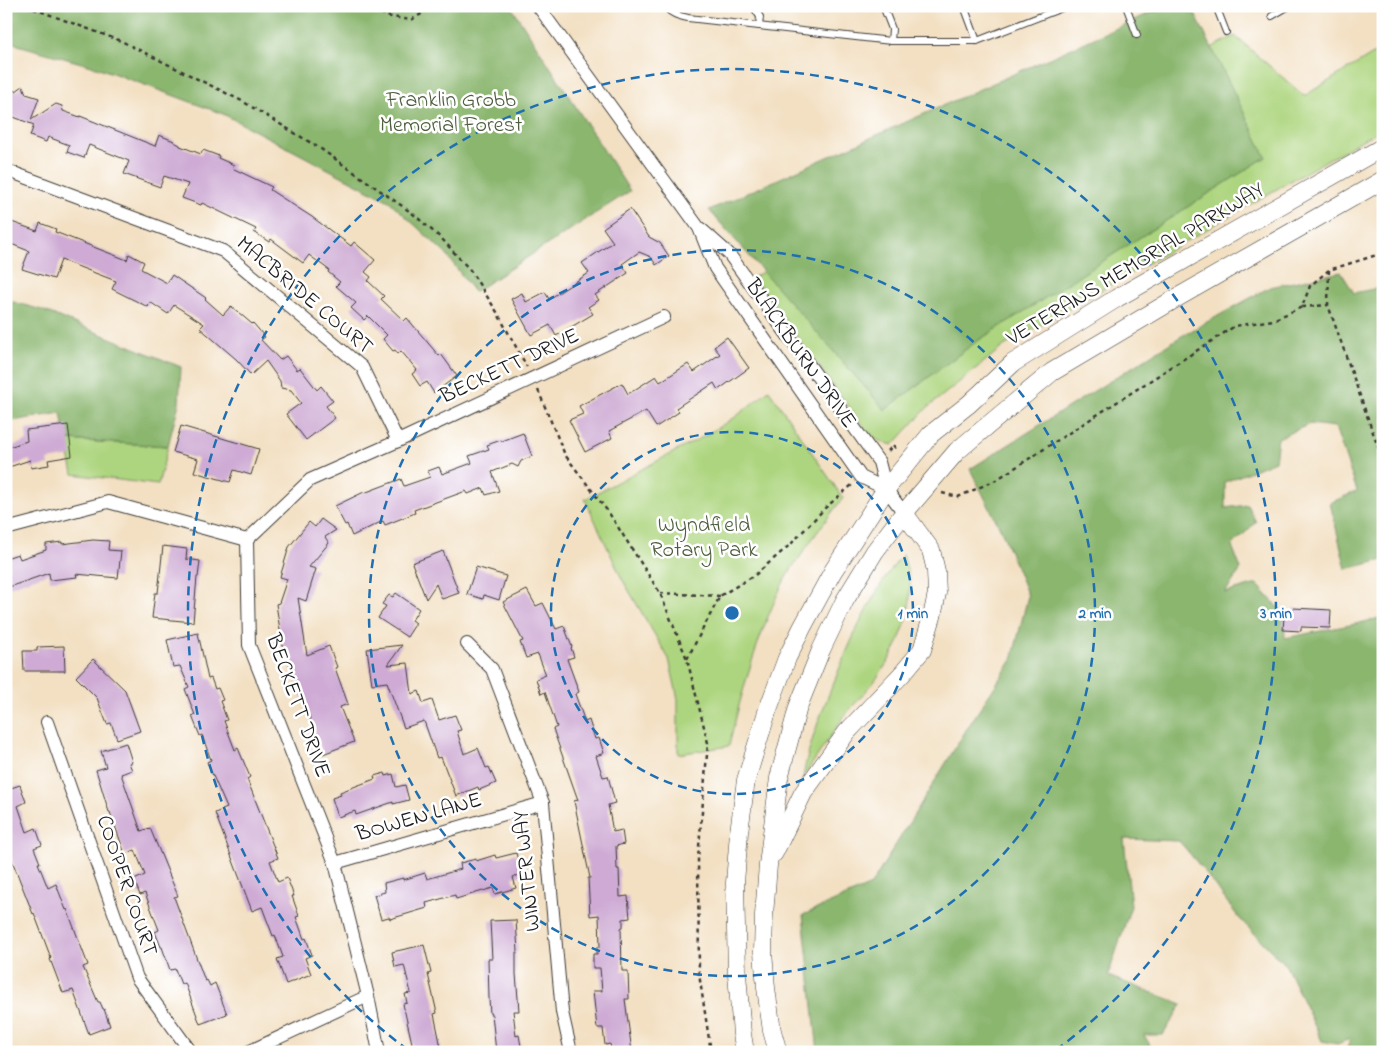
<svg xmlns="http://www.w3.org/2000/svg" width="1389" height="1058" font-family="'Indie Flower',sans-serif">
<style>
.green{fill:#add57f;stroke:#64784e}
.forest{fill:#8ab66e;stroke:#536945}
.building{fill:#ceaad4}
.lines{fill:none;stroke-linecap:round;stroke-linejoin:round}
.lane-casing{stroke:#3c3935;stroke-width:8}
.street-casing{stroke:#3c3935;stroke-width:14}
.secondary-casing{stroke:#3c3935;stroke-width:19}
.path{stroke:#3c3935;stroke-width:2.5;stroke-dasharray:4 4;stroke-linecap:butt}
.lane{stroke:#fff;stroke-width:6}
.street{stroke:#fff;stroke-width:12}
.secondary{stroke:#fff;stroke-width:18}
.ring{fill:none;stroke:#1f6fb2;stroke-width:2.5;stroke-dasharray:9 6}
.labels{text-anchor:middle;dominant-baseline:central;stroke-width:5;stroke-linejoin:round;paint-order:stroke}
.park-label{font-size:22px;fill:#4f5d3f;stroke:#fff}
.street-label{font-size:22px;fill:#1c1c1c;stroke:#fff}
.centre{fill:#1f6fb2;stroke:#fff;stroke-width:2.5}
.ring-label{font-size:15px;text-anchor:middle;font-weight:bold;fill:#1f6fb2;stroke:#fff;stroke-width:5;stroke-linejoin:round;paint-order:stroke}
</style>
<rect width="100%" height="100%" fill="#fff"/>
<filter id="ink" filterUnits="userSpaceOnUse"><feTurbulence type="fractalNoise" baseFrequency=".02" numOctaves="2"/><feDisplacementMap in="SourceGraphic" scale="10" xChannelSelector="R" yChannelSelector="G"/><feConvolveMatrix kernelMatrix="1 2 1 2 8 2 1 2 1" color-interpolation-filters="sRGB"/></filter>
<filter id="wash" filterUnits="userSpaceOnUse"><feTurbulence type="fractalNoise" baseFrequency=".0096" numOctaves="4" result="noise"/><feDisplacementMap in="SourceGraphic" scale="20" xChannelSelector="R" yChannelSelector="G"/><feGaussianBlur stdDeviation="1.12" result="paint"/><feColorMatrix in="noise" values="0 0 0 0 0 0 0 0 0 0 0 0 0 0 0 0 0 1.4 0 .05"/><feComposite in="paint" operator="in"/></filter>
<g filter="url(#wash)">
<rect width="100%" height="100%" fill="#f3e0c3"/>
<g class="green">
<path d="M1235 36 1304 96 1383 48V128L1004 346 927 408 893 445 879 441 866 430 753 277Z"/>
<path d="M769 390 843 498C828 517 814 536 800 557 795 564 789 571 785 579 759 630 742 690 729 746L678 754V699L669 659 622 579 585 499 699 439 734 418Z"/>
<path d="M66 440 168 446 158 485 73 474Z"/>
<path d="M903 554 910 580V601L906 622 898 643 888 662 874 682 845 715 803 777C809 744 821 713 834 682 852 637 872 592 903 554Z"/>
</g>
<g class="forest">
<path d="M6 6H511L630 191 474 292 446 254 389 201 223 114 99 68 18 45 6 38Z"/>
<path d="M1166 6H1191L1266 157 973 344 885 410 709 210Z"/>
<path d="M1341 272 1354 293 1383 287V560L1346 569 1330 503 1357 491 1335 427 1310 424 1278 438 1275 461 1225 482V508L1247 505 1256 522 1232 546 1241 569 1225 593 1257 584 1284 614 1285 638 1360 623 1383 617V1052H1346L1350 1039 1337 1044 1322 1041 1286 966 1239 918 1201 867 1179 841 1124 839 1131 906 1108 976 1182 1004 1163 1035H1144L1154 1052H1107L1105 1049H987L986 1052H818L803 915 871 885 968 727 1012 660 1028 596 1002 532 970 469 1180 337 1270 287Z"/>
<path d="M6 300 42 310 181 367 179 403 168 446 66 440 61 413 6 422Z"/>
</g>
<g id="blocks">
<g class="building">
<path d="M23 86 26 94 39 98 31 120 56 104 62 106 63 111 80 117V116L155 146 159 135 174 141V142L180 145V146L201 154 203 150 219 156 218 158 234 165 232 168 272 187 270 190 312 217 351 246 354 242 375 260 365 272 371 277 368 281 384 296 381 299 404 321 407 318 439 356 441 354 457 376 434 393 427 382 420 386 412 374 417 370 401 351 398 354 395 350 393 351 383 339 387 335 368 316 364 320 351 308 356 303 336 286 340 282 328 272 329 270 309 255 303 263 271 239 269 242 254 232 256 229 202 203 201 205 182 198 188 184 164 176 160 187 124 174 129 161 89 145 84 158 67 152 69 145 48 137 46 142 30 136 34 125 6 114V93L9 94 10 89 16 91Z"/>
<path d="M630 209 649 237 660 243 669 256 656 265 651 257 639 252 622 264 628 273 595 295 599 300 588 307 593 314 556 336 550 325 531 335 511 299 522 293 526 302 545 292 549 299 589 273 582 263 613 242 603 228Z"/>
<path d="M6 220 37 231 40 223 56 229 55 232 127 260 129 254 144 262 141 269 167 283 172 275 206 298 205 299 223 315 231 306 252 324 253 323 265 337 261 340 280 360 286 356 297 370 300 368 317 390 321 386 333 401 326 406 335 418 306 440 286 414 301 403 291 390 281 388 280 381 266 361 251 375 236 359 200 328 204 324 174 305 168 314 150 302 148 307 112 289 116 281 61 260 54 279 22 269 29 251 6 242Z"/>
<path d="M727 337 749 368 718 390 714 383 676 408 679 412 656 427 646 411 609 431 612 438 585 452 569 420 583 414 579 406 622 383 628 394 656 376 660 382 688 364 694 372 720 354 714 347Z"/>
<path d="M68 425 72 456 48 460 49 465 31 468 30 460 6 468V448L27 441 26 430Z"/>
<path d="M181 426 259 449 251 475 234 470 230 482 194 472 198 459 173 452Z"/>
<path d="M523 433 532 456 521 461 518 467 512 464 492 472 499 491 486 495 483 488 468 494 466 491 414 510 415 513 385 525 383 521 352 536 347 524 345 525 335 506 364 492V493L401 479 404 486 430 477 428 471 439 467 442 474 472 463 469 456 489 449 487 445 501 440 502 441Z"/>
<path d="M321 519 336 530 325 537 329 543 309 567 316 569 306 601 298 598 307 655 329 646 337 667 335 668 348 704 340 707 354 742 323 754 282 643 276 604 279 603 287 579 280 577 289 547 309 522 315 527Z"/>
<path d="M93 540 109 541 108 550 121 551 118 578 76 574 77 577 50 580 49 573 6 588V558L18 554 20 559 46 550V544L62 542V544Z"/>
<path d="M163 546 187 549 186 559 200 561 198 577H197L193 622 152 618 155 593H158Z"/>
<path d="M443 551 459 593 442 599 436 584 426 599 412 563Z"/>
<path d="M476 567 506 576 499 600 484 595 483 599 467 594Z"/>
<path d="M527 590 536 606 543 603 556 629 564 626 572 647 571 648 574 657 567 659 579 692 575 694 585 722 589 720 595 739 599 738 604 753 596 756 603 777 608 776 615 803 608 805 613 832 622 830 624 844 616 846 617 869H619L620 897 628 896 630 918 623 919V927L621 928 622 971H628L629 999H625L632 1052H612L610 1044 605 1045 603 1028H597L593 991H602L600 968H593V954H597V947H600L599 915 590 916 588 878H590L574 801 578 800 553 729 557 727 545 692 541 694 536 679 546 675 538 654 526 658 520 642 523 641 503 602Z"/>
<path d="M396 593 419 609 412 620 416 623 407 637 378 618 386 606 382 604 389 595 393 597Z"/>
<path d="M1293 608 1331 610 1330 628 1301 627V631L1283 630 1284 617 1293 618Z"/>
<path d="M198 633 208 679 211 678 215 689 218 688 223 700 220 701 227 720 224 721 235 750 238 748 250 777 247 779 278 858 270 861 278 882 287 878 294 896H292L299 916 296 917 304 939 306 938 312 955 305 958 311 974 286 984 277 959 283 957 275 935 273 936 262 907 252 911 215 813 227 808 207 762 211 760 202 735 200 736 192 716 195 715 185 689 189 687 180 666 173 667 167 640Z"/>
<path d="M402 645 388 665 408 663 412 694 419 691 423 703 432 700 439 720 455 715 461 730 457 731 464 754 478 748 486 768 489 767 496 783 479 790 478 787 456 796 441 757 437 758 424 721 404 728 387 682 372 684 367 649Z"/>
<path d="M64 646 65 671H24L23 651H37V647Z"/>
<path d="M93 659 125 690 140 731 117 739 111 723 107 724 97 698 76 677Z"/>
<path d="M126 743 132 762 129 763 132 770 121 774 141 831 150 828 178 896 174 897 205 981 207 980 210 986 215 983 227 1014 200 1024 185 983 181 984 175 969 170 970 162 947H161L155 932 159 930 145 893 140 895 134 880 145 875 135 850 125 854 110 812H109L96 770 106 767 101 751Z"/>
<path d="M385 773 386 776 393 774 396 787 405 785 409 800 393 804V802L356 815 355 811 338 817 332 798 341 795 340 792 375 779 374 776Z"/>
<path d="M8 778 11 788 20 785 26 802 18 806 27 832 36 828 42 845 34 848 40 863H38L48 888 56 884 66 910 67 909 88 965 83 967 98 1002H100L103 1009H104L110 1026 89 1034 73 990 63 993 50 959 51 958 34 913 33 914 6 845V779Z"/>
<path d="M516 853 522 875 513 877 516 888 495 894 493 888 456 899 455 895 426 903 427 908 390 919 389 917 381 919 374 895 385 892 384 883 403 878V880L425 873 427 879 461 869 460 863 476 859V861L495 855 496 858Z"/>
<path d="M516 920 518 952H516V974L519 1011H513L516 1036 519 1035 522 1052H496L492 1014H490L489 998 488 959H492L490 921Z"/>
<path d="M424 945 431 973 428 974 437 1013 434 1014 442 1052H414L403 1004 407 1003 405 994 411 993 404 965 395 967 392 952Z"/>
</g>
</g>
</g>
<g filter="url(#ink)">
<use href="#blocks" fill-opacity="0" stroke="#3c3935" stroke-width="1"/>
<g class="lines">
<defs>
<g id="lane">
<path d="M665 6C670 14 679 16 688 18L891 41H977L1067 6"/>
<path d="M753 6 760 17 759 26"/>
<path d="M883 6 892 29 891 41"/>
<path d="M964 6 977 41"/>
<path d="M1126 6 1137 35"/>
<path d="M1216 6 1226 32"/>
<path d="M1272 16 1289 6"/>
</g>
<g id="street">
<path d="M538 6 699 228 715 268 861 477 886 489"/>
<path d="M6 170 223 251 362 367 398 441"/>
<path d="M701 229 729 254 879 462 886 489 904 513"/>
<path d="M6 529 108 502 247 540"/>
<path d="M467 644 492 669 543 803 562 1012 571 1052"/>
<path d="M47 722 137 978 191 1052"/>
<path d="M335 863 543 803"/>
<path d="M248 1052 368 996"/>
<path d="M379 1052 368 996 335 863 249 645 247 540 310 480 398 441 664 317"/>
</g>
<g id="secondary">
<path d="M774 853 803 793 847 732 902 674 922 650 932 617 937 593 936 571 931 550 904 513"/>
<path d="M745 1052 742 1034 737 974 735 883 739 832 746 780 767 712 787 658 803 626 833 571 886 489 931 434 969 404 1013 363 1117 298 1383 147"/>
<path d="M778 1052 772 1031 766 988 763 952 764 915 768 865 779 778 798 707 821 650 845 600 875 551 904 513 957 451 1052 372 1180 296 1383 180"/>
</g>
</defs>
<use href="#lane" class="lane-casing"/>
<use href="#street" class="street-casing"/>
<use href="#secondary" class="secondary-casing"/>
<g class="path">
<path d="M26 6 121 41 242 101 321 149 412 213 442 239 470 270 497 312 527 367"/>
<path d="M376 6 385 16 411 20 423 13 425 6"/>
<path d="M1329 270 1328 305 1383 461"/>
<path d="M1302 307 1328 305"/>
<path d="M538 390 565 455 609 513 660 593 687 659 708 743 698 858 699 974 711 1052"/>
<path d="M888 451 893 445 897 450"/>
<path d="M942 493 958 497 996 480 1235 326 1273 320 1302 307 1310 286 1329 270 1383 253"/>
<path d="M660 593 720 596"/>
<path d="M687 659 720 596 755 575 792 543 825 508 852 485"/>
</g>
<use href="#lane" class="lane"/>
<use href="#street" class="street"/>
<use href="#secondary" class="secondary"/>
</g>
</g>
<g class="ring">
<circle cx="732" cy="613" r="181"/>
<circle cx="732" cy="613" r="363"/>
<path d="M408 1050A544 544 0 1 1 1056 1050"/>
</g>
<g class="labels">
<g class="park-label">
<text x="451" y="101">Franklin Grobb<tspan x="451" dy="25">Memorial Forest</tspan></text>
<text x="704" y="526">Wyndfield<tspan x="704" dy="25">Rotary Park</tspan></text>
</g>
<g class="street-label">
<text transform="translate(1136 265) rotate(-31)">VETERANS MEMORIAL PARKWAY</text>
<text transform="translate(304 296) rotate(40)">MACBRIDE COURT</text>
<text transform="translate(800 354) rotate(55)">BLACKBURN DRIVE</text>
<text transform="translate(510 367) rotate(-25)">BECKETT DRIVE</text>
<text transform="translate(297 706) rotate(70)">BECKETT DRIVE</text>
<text transform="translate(419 818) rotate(-16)">BOWEN LANE</text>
<text transform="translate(528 871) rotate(-96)">WINTER WAY</text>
<text transform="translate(126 886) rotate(71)">COOPER COURT</text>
</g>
</g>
<circle cx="732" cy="613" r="8" class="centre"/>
<g class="ring-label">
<text x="913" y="618">1 min</text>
<text x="1095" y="618">2 min</text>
<text x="1276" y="618">3 min</text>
</g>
<rect width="1389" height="1058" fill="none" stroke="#fff" stroke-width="25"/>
</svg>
